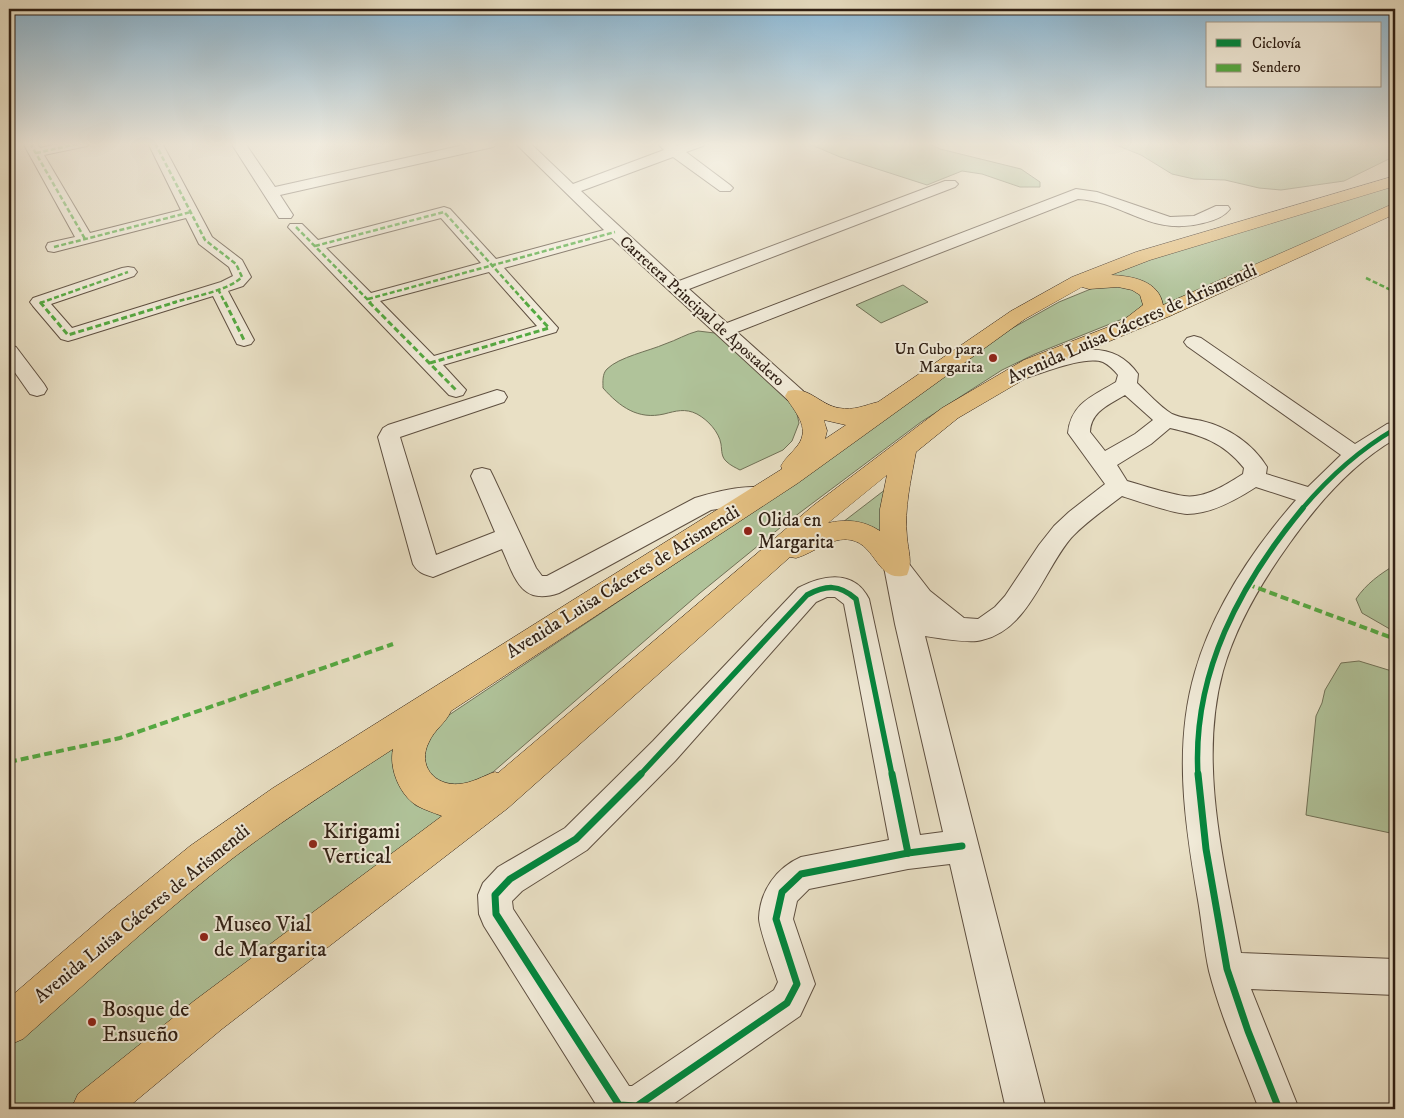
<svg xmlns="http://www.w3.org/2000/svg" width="1404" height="1118" font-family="'IM FELL DW Pica',serif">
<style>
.green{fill:#b0c39a;stroke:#707157}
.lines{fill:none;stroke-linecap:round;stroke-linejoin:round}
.minor-casing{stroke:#5e4f40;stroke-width:2}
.major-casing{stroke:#2f1f14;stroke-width:1}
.minor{fill:#f1ebd9;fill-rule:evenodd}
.major{fill:#e4c082;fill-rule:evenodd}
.quiet-far2{stroke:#54aa42;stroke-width:2.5;stroke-dasharray:5 2.5;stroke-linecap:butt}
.quiet-far1{stroke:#54aa42;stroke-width:3;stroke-dasharray:6 3;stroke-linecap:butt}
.quiet{stroke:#54aa42;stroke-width:4;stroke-dasharray:8 4;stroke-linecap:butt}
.cycleway-far2-casing{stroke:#f1ebd9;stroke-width:7}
.cycleway-far1-casing{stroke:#f1ebd9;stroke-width:9}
.cycleway-casing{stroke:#f1ebd9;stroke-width:10}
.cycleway-far2{stroke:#00873e;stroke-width:4.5}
.cycleway-far1{stroke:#00873e;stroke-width:5.5}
.cycleway{stroke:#00873e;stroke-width:7}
.poi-dot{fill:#8f2418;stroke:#f1ebd9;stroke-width:2}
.labels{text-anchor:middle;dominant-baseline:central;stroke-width:4;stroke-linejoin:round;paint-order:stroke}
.far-street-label{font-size:16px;fill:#2f1f14;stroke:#f1ebd9}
.far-poi-label{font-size:16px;fill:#2f1f14;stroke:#f1ebd9;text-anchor:end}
.street-label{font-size:19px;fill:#2f1f14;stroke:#f1ebd9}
.poi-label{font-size:19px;fill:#2f1f14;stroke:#f1ebd9;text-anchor:start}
.near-poi-label{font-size:22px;fill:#2f1f14;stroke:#f1ebd9;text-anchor:start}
</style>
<rect width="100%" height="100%" fill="#e9e0c5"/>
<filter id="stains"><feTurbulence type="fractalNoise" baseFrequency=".004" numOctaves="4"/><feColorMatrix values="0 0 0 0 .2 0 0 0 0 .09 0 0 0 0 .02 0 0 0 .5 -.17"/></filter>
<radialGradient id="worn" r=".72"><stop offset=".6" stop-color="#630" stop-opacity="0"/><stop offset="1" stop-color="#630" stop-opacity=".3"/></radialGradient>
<g class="green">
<path d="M807 143H928L940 149 1021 169 1040 182V187H1020L982 174 962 171 927 185 840 157Z"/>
<path d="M1111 143H1395V156L1344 181 1281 190 1259 188 1225 180 1194 179 1172 174 1141 155Z"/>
<path d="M1395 185V203L1167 306 1162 305 1160 296 1110 275 1141 261Z"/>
<path d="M1103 284 1135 288 1148 301 1130 316 1035 354 1002 370 921 422 786 523 700 593 493 772 471 783 451 787 423 772 421 745 446 717 682 559 1009 330 1059 302Z"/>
<path d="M903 285 928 302 881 323 856 305Z"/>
<path d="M698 331 723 334 788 398 797 414 799 423 792 441 783 450 740 470C736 468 730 465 727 462 721 457 722 451 721 444 719 432 708 420 697 414 685 408 676 411 664 414 638 420 620 407 603 388 603 382 602 374 607 369 619 357 649 351 665 344 677 340 686 334 698 331Z"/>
<path d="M886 489 890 540 843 522Z"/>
<path d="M1395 565V632L1362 613 1356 599C1366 584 1380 574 1395 565Z"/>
<path d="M1359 661 1395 672V834L1306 815 1316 716 1322 703 1325 690 1341 663Z"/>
<path d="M394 736 415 805C427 811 437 813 451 812L138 1049 66 1109H9V1043L148 916Z"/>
</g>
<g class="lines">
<defs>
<g id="minor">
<path d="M23 143H37L40 148 62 143H89L87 146 44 155 90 233 181 210 148 143H162L212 237 242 260 251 277 243 286 228 291 254 340 251 344 244 346 237 344 213 296 75 339 68 341 61 339 33 306 30 302 33 298 122 268 128 267 134 268 137 272 134 276 51 304 72 328 221 282 233 276 229 267 199 244 186 218 54 252 48 251 46 247 48 243 75 237Z"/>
<path d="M231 143H245L275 187 473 143H500L493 147 280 195 293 215 291 218H279Z"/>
<path d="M515 143H530L573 184 664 150 659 145 660 143H673L677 146 684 143H705L703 146 686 152 730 185 733 188 730 191H720L673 157 581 191 679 281 945 181H955L958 184 955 187 689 289 727 323 1076 189 1097 192 1170 217 1194 216 1216 206H1228L1230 209C1224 217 1213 221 1203 223 1151 237 1125 202 1078 199L737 332 803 391 806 396 803 401 796 403 789 401 612 238 504 268 558 328 556 332 443 365 466 390 463 395 456 397 449 395 288 227 290 224H302L318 240 444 207 450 209 496 259 604 230ZM441 218 481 263 371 293 326 248ZM489 272 537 326 434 356 380 301Z"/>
<path d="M1194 336 1201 338 1355 444 1387 424 1395 422V439C1352 464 1318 503 1289 544 1261 583 1236 625 1223 671 1198 763 1224 862 1241 953L1395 959V995L1251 989 1299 1109H1259C1242 1064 1221 1018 1209 971 1204 948 1202 923 1198 900 1185 825 1173 747 1195 672 1213 609 1253 549 1296 500L1256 487C1236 500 1211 514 1187 514 1172 513 1137 501 1122 496 1104 510 1086 522 1071 538 1043 571 1029 629 982 640 970 644 938 638 925 636L1046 1109H1006L950 864 908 869 809 889 797 901 793 919 815 984 800 1016 666 1109H599L484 926 479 914 478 895 483 883 498 867 565 828 653 741 798 588C823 575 854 569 869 599L920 835 943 832 895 624 884 567 888 560 897 557 906 560 930 591 964 618 978 619 995 607 1005 596 1039 545 1054 526 1069 512 1105 484 1068 433C1071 403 1093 396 1116 382L1118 375C1114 370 1109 365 1103 362 1083 355 1039 375 1019 380L1012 378 1009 374 1012 370 1085 350C1107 348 1125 355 1138 374L1137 383C1148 393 1159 406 1172 414 1180 418 1193 419 1202 421 1228 427 1253 444 1267 467L1266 474 1308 487 1341 455 1187 346 1184 342 1187 338ZM1125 395 1153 420 1135 434 1105 451 1090 432C1091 411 1109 405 1125 395ZM1170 428C1201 435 1223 442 1244 468L1243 474C1227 484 1205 499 1184 496 1165 493 1145 486 1127 481L1117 465 1151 444ZM827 597H835L844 604 889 840 801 857C776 868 760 891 759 918 759 929 774 969 778 982L774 990 632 1086H629L513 909 512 901 522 891 587 850 675 761 816 602Z"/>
<path d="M9 345 16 347 44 384 47 389 44 394 37 396 30 394 9 364Z"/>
<path d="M497 390 504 392 507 397 504 402 400 437 436 555 495 532 471 476 474 470 482 468 490 470 493 476 536 568 542 576H547L695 498C715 492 749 483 769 489L773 495 769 501 711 510 559 593C521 606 515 578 502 549L433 577C424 574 418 573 413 564L378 437 383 428 388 425Z"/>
</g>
<path id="major" d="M1395 176V186L1150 260 1111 275C1131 276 1159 280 1163 305L1395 203V214L1170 316 1040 370 958 418 916 452C911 480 904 508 907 537 908 550 913 563 907 575 877 584 877 545 851 540 832 536 814 553 796 558L790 557 508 808 222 1029 126 1109H71L78 1094 194 1001 442 816C432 812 421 809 413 803 398 791 389 767 393 749 333 788 272 827 215 872 149 925 86 983 23 1039L9 1045V998L109 912 190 846 273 788 782 469 781 466C785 458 793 452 798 445 811 427 794 411 785 396L788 391C808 385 820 405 839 408 854 411 865 405 878 402L1011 311 1072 277 1136 252ZM1082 287 1089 289 1118 287 1132 290 1140 295 1143 305 1121 322 1024 360 942 408 814 505 498 773 495 772C483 776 472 783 459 784 434 786 417 765 429 742 434 730 446 723 451 711L798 483 1025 319ZM824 420 846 425 825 439 827 431ZM887 475 880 509V531C863 520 846 519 828 523Z"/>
</defs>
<use href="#minor" class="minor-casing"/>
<use href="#major" class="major-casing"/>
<use href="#minor" class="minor"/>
<use href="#major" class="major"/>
<g class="quiet-far2">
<path d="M30 143 85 239"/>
<path d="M155 143 205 240 236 264 242 277C228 291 191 297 172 303"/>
<path d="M36 153 82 143"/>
<path d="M296 227 371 303"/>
<path d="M315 246 444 212 526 303"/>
<path d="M54 247 191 212"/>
<path d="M1366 278 1395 292"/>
<path d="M218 289 225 303"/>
<path d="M368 299 615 232"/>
<path d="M40 303 128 272"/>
</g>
<g class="quiet-far1">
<path d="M40 302 68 335 176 302"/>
<path d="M225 302 244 340"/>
<path d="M369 302 456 390"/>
<path d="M430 363 549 328 525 302"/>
</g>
<g class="quiet">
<path d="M1247 584 1395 639"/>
<path d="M9 762 120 738 393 644"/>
</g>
<defs>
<path id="cycleway-far2" d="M1302 509C1329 477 1359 450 1395 429"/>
<g id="cycleway-far1">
<path d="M640 775 807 595C826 585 839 584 856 599L892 775"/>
<path d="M1198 775C1192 673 1240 584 1303 508"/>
</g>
<g id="cycleway">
<path d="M641 774 576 839 510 879 495 895 496 914 619 1105 637 1106 787 1003 797 984 776 919 782 892 801 874 908 853"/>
<path d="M892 774 908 853"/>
<path d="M1198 774 1206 849 1227 969 1248 1031 1279 1109"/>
<path d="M908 853 962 846"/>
</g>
</defs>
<use href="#cycleway-far2" class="cycleway-far2-casing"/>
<use href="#cycleway-far1" class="cycleway-far1-casing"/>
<use href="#cycleway" class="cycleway-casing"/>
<use href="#cycleway-far2" class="cycleway-far2"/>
<use href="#cycleway-far1" class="cycleway-far1"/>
<use href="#cycleway" class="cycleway"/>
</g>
<linearGradient id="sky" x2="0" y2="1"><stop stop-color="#88b7d6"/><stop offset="0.48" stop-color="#f5f1e5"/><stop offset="1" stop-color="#f5f1e5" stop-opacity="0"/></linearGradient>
<rect width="1404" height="300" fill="url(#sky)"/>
<g class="poi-dot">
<circle cx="993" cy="358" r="5"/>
<circle cx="748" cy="531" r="5"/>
<circle cx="313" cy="844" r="5"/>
<circle cx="204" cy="937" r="5"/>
<circle cx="92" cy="1022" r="5"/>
</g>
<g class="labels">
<g class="far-street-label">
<text transform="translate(702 311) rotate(42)">Carretera Principal de Apostadero</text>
</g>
<g class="far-poi-label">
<text x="983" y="349">Un Cubo para<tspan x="983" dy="18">Margarita</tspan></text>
</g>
<g class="street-label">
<text transform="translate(1132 324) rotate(-24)">Avenida Luisa Cáceres de Arismendi</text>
<text transform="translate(623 582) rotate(-32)">Avenida Luisa Cáceres de Arismendi</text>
<text transform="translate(142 914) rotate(-39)">Avenida Luisa Cáceres de Arismendi</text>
</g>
<g class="poi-label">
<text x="758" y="520">Olida en<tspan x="758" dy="22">Margarita</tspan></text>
</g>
<g class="near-poi-label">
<text x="323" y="831">Kirigami<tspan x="323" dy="25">Vertical</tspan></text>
<text x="214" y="924">Museo Vial<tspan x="214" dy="25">de Margarita</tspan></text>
<text x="102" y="1009">Bosque de<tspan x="102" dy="25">Ensueño</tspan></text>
</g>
</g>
<rect width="1404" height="1118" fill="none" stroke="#e9e0c5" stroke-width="30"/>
<rect x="10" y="10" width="1384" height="1098" fill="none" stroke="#2f1f14" stroke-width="2.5"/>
<rect x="15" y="15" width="1374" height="1088" fill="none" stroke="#2f1f14"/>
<rect x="1206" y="22" width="175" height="65" fill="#f1ebd9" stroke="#a3998a"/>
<rect x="1216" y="39" width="25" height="8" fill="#00873e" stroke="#a3998a"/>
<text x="1252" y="48" font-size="15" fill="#2f1f14">Ciclovía</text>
<rect x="1216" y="64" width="25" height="8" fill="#54aa42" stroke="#a3998a"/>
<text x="1252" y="72" font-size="15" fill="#2f1f14">Sendero</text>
<rect width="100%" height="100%" filter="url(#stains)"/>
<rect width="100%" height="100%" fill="url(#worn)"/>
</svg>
